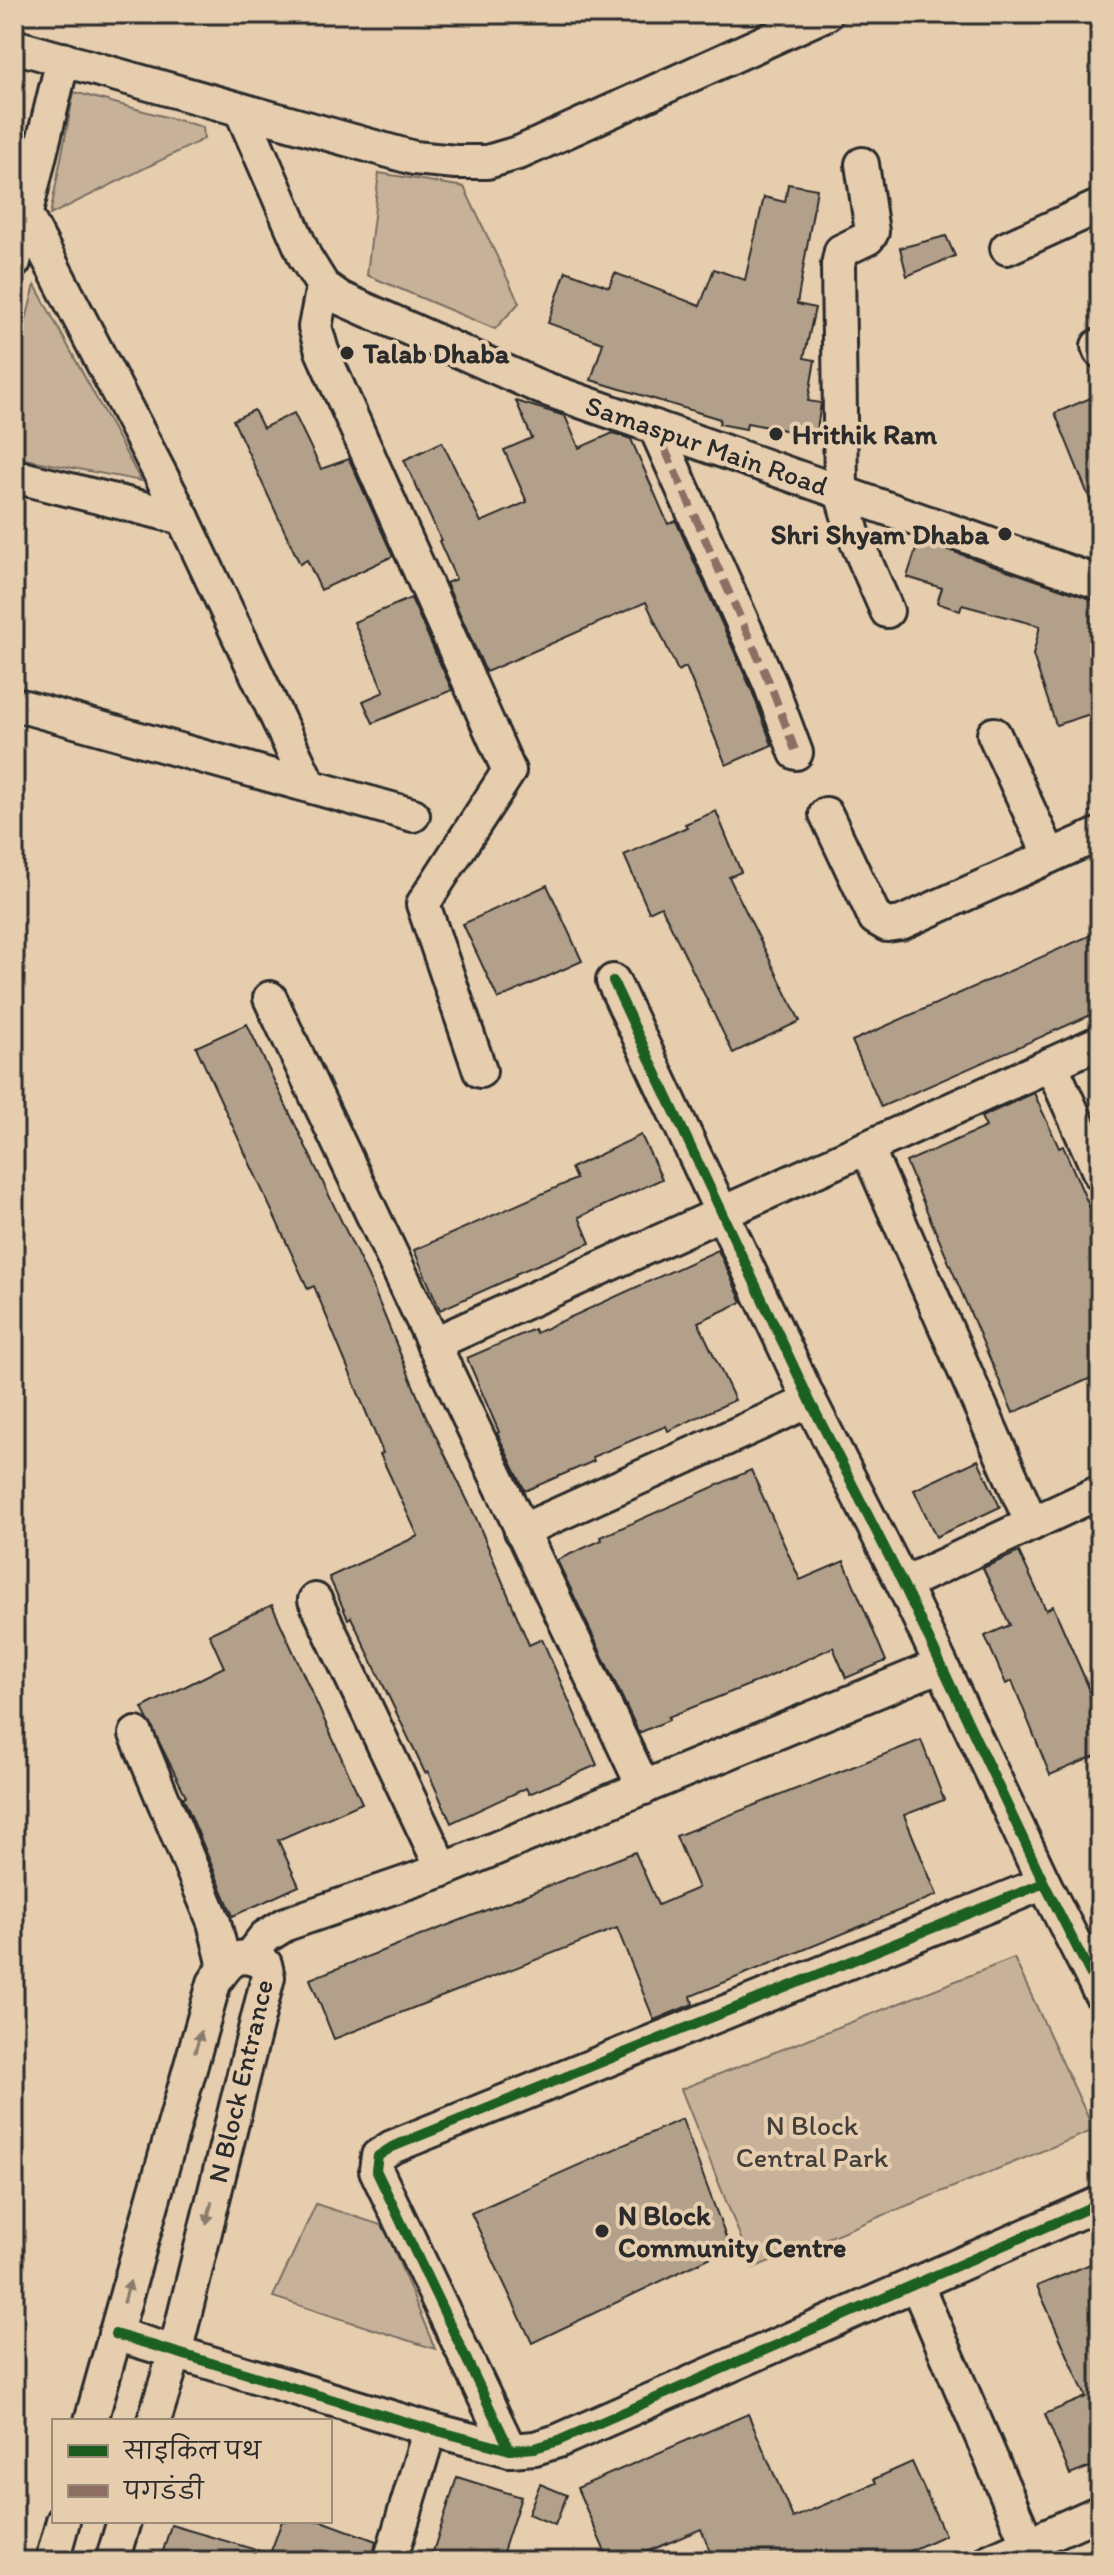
<svg xmlns="http://www.w3.org/2000/svg" width="1114" height="2575" font-family="Itim,'Playpen Sans Deva',sans-serif">
<style>
.green{fill:#c7b299;stroke:#796e62;stroke-width:2}
.building{fill:#b2a08a;stroke:#2b2b2b;stroke-width:2}
.lines{fill:none;stroke-linecap:round;stroke-linejoin:round}
.minor-casing{stroke:#2b2b2b;stroke-width:38}
.minor{stroke:#e6cdae;stroke-width:32}
.quiet{stroke:#8d6e63;stroke-width:8;stroke-dasharray:16 8;stroke-linecap:butt}
.cycleway-casing{stroke:#e6cdae;stroke-width:15}
.cycleway{stroke:#1b5e20;stroke-width:10}
.oneway{fill:#887c6c}
.poi-dot{fill:#2b2b2b;stroke:#e6cdae;stroke-width:3}
.labels{text-anchor:middle;dominant-baseline:central;stroke-width:8;stroke-linejoin:round;paint-order:stroke}
.poi-label{font-size:28px;font-weight:bold;fill:#2b2b2b;stroke:#e6cdae;text-anchor:start}
.street-label{font-size:28px;fill:#2b2b2b;stroke:#e6cdae}
.park-label{font-size:28px;fill:#423f3c;stroke:#e6cdae}
</style>
<rect width="100%" height="100%" fill="#e6cdae"/>
<filter id="ink" filterUnits="userSpaceOnUse"><feTurbulence type="fractalNoise" baseFrequency=".0125" numOctaves="2"/><feDisplacementMap in="SourceGraphic" scale="16" xChannelSelector="R" yChannelSelector="G"/><feConvolveMatrix kernelMatrix="1 2 1 2 8 2 1 2 1" color-interpolation-filters="sRGB"/></filter>
<g filter="url(#ink)">
<g class="green">
<path d="M74 92 203 127 204 139 50 215Z"/>
<path d="M379 173 464 187 519 303 495 329 367 275Z"/>
<path d="M35 285 141 481 14 457V366Z"/>
<path d="M1014 1958 1094 2130 753 2268 681 2089Z"/>
<path d="M316 2204 384 2226 435 2349 273 2297Z"/>
</g>
<g class="building">
<path d="M788 184 817 189 797 304 815 308 804 358 815 360 808 401 821 403 816 436 747 423 746 429 719 424 720 419 591 380 603 343 548 323 566 271 609 287 615 273 700 306 714 269 745 280 764 197 785 202Z"/>
<path d="M946 236 955 256 907 276 900 248Z"/>
<path d="M1100 394V522H1099L1055 413Z"/>
<path d="M516 401 565 416 579 448 613 433 631 439 668 524 676 521 752 691 772 745 726 765 686 667 678 671 646 602 486 672 446 583 456 579 439 541 441 540 404 460 442 442 481 522 527 502 504 450 532 438Z"/>
<path d="M254 410 263 428 294 413 321 469 349 459 393 556 321 590 307 560 300 564 233 420Z"/>
<path d="M919 540 1100 602V711L1056 725 1033 655 1040 626 962 605 960 611 937 603 942 588 907 577Z"/>
<path d="M411 598 452 690 373 723 363 701 384 692 354 622Z"/>
<path d="M716 811 741 872 729 877 800 1021 733 1053 661 906 649 912 624 855 687 827 685 824Z"/>
<path d="M547 885 582 961 498 999 463 924Z"/>
<path d="M1100 931V1011L881 1107 852 1041Z"/>
<path d="M247 1024 371 1283 425 1414 476 1518 529 1645 542 1639 597 1765 529 1794 526 1788 451 1823 428 1772 425 1773 351 1617 348 1619 329 1577 418 1536 380 1454 383 1453 314 1286 308 1289 196 1047Z"/>
<path d="M1034 1093 1059 1148 1063 1146 1100 1231V1374L1013 1413 906 1162 986 1127 981 1117Z"/>
<path d="M641 1135 662 1179 579 1217 590 1243 515 1274 516 1276 440 1310 414 1250 576 1179 571 1168Z"/>
<path d="M718 1250 742 1302 698 1322 735 1400 668 1431 666 1426 592 1457 594 1461 525 1491 497 1433 499 1432 467 1358 534 1329 536 1333Z"/>
<path d="M978 1460 1000 1507 936 1537 914 1490Z"/>
<path d="M751 1470 800 1580 844 1561 886 1661 846 1678 833 1647 769 1677 668 1717 669 1720 639 1733 557 1560 602 1540 601 1537Z"/>
<path d="M1019 1552 1046 1610 1053 1606 1100 1713V1754L1050 1775 1012 1681 1006 1684 985 1636 1010 1625 983 1568Z"/>
<path d="M272 1605 362 1803 278 1840 299 1886 233 1916 183 1797 186 1796 142 1708 224 1667 209 1634Z"/>
<path d="M921 1740 944 1800 904 1815 937 1895 691 1996 693 2004 654 2020 617 1928 334 2039 310 1979 635 1852 658 1905 698 1888 676 1836Z"/>
<path d="M682 2119 730 2248 532 2343 471 2213Z"/>
<path d="M1100 2260V2463L1070 2475 1045 2414 1086 2397 1037 2286Z"/>
<path d="M748 2414 793 2518 876 2483 874 2479 912 2462 945 2535 888 2561H714L701 2529 626 2561H609L577 2488Z"/>
<path d="M457 2477 521 2497 500 2561H430Z"/>
<path d="M540 2484 567 2495 555 2525 528 2514Z"/>
<path d="M282 2521H322L376 2541 372 2561H160L171 2525 270 2554Z"/>
</g>
<g class="lines">
<defs>
<g id="minor">
<path d="M14 46 414 158 456 162H487L521 152 826 14"/>
<path d="M241 110 305 257 323 286 340 298 540 387 1100 583"/>
<path d="M862 164 872 232 868 238 841 251 838 265 841 492 853 533 887 611"/>
<path d="M26 215 183 518 309 785"/>
<path d="M1007 248 1100 206"/>
<path d="M14 262 63 59"/>
<path d="M323 286 315 327 322 351 509 771 423 904 480 1071"/>
<path d="M1098 346 1100 351"/>
<path d="M655 427 770 684 796 753"/>
<path d="M14 476 183 518"/>
<path d="M14 704 413 815"/>
<path d="M994 734 1050 856"/>
<path d="M826 814 875 918 887 925 901 923 1100 834"/>
<path d="M613 981 810 1401 903 1584 1044 1883 1100 1993"/>
<path d="M270 998 644 1788"/>
<path d="M1051 1064 1100 1174"/>
<path d="M867 1148 1032 1524"/>
<path d="M433 1344 1100 1042"/>
<path d="M521 1531 810 1401"/>
<path d="M903 1584 1100 1492"/>
<path d="M315 1600 443 1870"/>
<path d="M136 1734 214 1922 225 1967"/>
<path d="M250 1956 265 1937 286 1924 443 1870 941 1665"/>
<path d="M916 2283 1035 2561"/>
<path d="M115 2334 430 2429 510 2450 535 2448 558 2441 1100 2203"/>
<path d="M91 2421 214 1983C230 1959 237 1950 265 1964L268 1977 175 2353 154 2421"/>
<path d="M510 2450 376 2170 378 2156 392 2147 1044 1883"/>
<path d="M52 2561 63 2521"/>
<path d="M112 2561 124 2521"/>
<path d="M390 2561 430 2429"/>
<path d="M989 2561 1100 2512"/>
</g>
</defs>
<use href="#minor" class="minor-casing"/>
<use href="#minor" class="minor"/>
<path class="quiet" d="M655 427 770 684 796 753"/>
<defs>
<g id="cycleway">
<path d="M613 981 810 1401 903 1584 1044 1883 1100 1993"/>
<path d="M115 2334 430 2429 510 2450 535 2448 558 2441 1100 2203"/>
<path d="M510 2450 376 2170 378 2156 392 2147 1044 1883"/>
</g>
</defs>
<use href="#cycleway" class="cycleway-casing"/>
<use href="#cycleway" class="cycleway"/>
</g>
<defs><path id="oneway-solid" d="M-6-.8H1V-3.2L6.5 0L1 3.2V.8H-6Z" transform="scale(2)"/></defs>
<g class="oneway">
<use href="#oneway-solid" transform="translate(198 2042) rotate(-74)"/>
<use href="#oneway-solid" transform="translate(209 2213) rotate(104)"/>
<use href="#oneway-solid" transform="translate(127 2292) rotate(-74)"/>
</g>
</g>
<g class="poi-dot">
<circle cx="347" cy="353" r="8"/>
<circle cx="776" cy="434" r="8"/>
<circle cx="1005" cy="534" r="8"/>
<circle cx="602" cy="2231" r="8"/>
</g>
<g class="labels">
<g class="poi-label">
<text x="363" y="353">Talab Dhaba</text>
<text x="792" y="434">Hrithik Ram</text>
<text x="989" y="534" text-anchor="end">Shri Shyam Dhaba</text>
<text x="618" y="2215">N Block<tspan x="618" dy="32">Community Centre</tspan></text>
</g>
<g class="street-label">
<text transform="translate(707 445) rotate(19)">Samaspur Main Road</text>
<text transform="translate(240 2081) rotate(-77)">N Block Entrance</text>
</g>
<g class="park-label">
<text x="812" y="2125">N Block<tspan x="812" dy="32">Central Park</tspan></text>
</g>
</g>
<rect width="1114" height="2575" fill="none" stroke="#e6cdae" stroke-width="48"/>
<rect x="24" y="24" width="1066" height="2527" fill="none" stroke="#2b2b2b" stroke-width="3" filter="url(#ink)"/>
<rect x="52" y="2419" width="280" height="104" fill="#e6cdae" stroke="#9b8c7a" stroke-width="2"/>
<rect x="68" y="2445" width="40" height="12" fill="#1b5e20" stroke="#9b8c7a" stroke-width="2"/>
<text x="124" y="2459" font-size="24" fill="#2b2b2b">साइकिल पथ</text>
<rect x="68" y="2485" width="40" height="12" fill="#8d6e63" stroke="#9b8c7a" stroke-width="2"/>
<text x="124" y="2499" font-size="24" fill="#2b2b2b">पगडंडी</text>
</svg>
